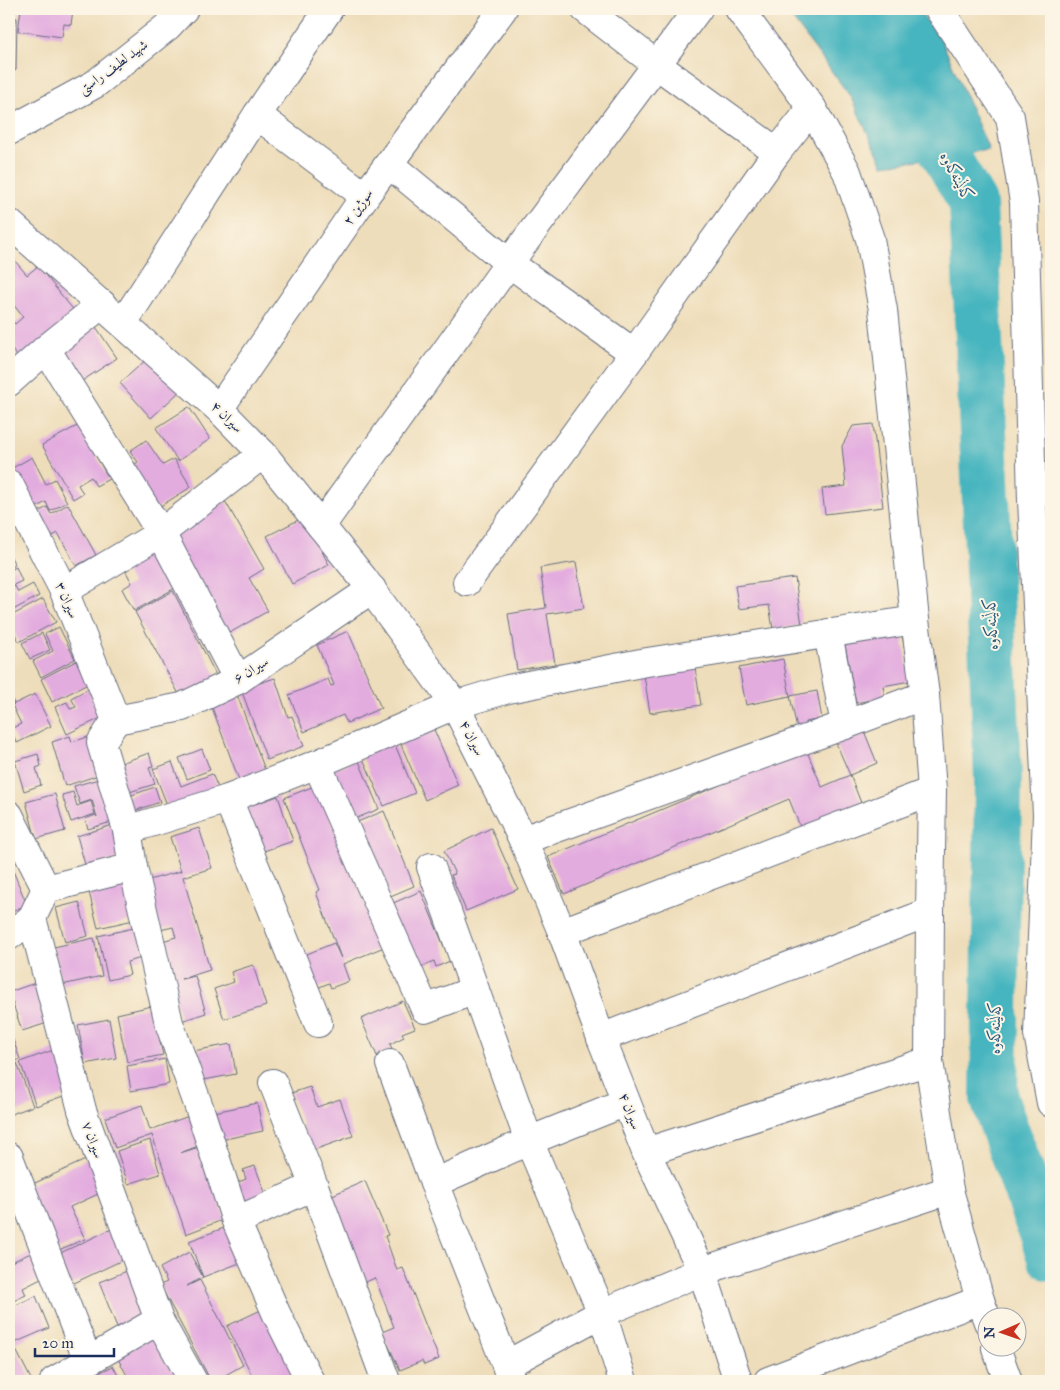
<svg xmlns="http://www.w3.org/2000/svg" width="1060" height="1390" font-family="'IM FELL Great Primer',Amiri,serif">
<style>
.water{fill:#46b5bf;stroke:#30728e}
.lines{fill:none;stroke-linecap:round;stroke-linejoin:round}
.river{stroke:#46b5bf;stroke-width:48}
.building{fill:#e3acdf}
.street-casing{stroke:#656c7e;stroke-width:30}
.secondary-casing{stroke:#656c7e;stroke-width:30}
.street{stroke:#fff;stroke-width:28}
.secondary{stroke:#fff;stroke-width:28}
.labels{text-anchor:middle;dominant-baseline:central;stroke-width:4;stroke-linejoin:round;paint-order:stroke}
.street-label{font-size:14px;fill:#1b2f5e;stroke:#fcf5e5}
.water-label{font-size:15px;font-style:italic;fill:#28577b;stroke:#fcf5e5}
</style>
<rect width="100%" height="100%" fill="#fcf5e5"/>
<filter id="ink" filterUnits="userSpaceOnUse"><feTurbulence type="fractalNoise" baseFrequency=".02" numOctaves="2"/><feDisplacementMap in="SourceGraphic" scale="10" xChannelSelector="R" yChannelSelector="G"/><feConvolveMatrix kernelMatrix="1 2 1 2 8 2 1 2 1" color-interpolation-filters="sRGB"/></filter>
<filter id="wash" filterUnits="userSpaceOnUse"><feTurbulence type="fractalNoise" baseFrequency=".0096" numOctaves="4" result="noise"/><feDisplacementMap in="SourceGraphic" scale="20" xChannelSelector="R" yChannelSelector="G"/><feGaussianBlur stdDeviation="1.12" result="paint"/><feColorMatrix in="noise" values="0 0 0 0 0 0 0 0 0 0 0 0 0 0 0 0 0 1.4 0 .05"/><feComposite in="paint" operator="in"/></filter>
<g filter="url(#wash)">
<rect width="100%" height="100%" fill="#eeddba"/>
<path class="water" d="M785 9H918L942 41 989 150 883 165 850 96Z"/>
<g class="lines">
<path class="river" d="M861 9 973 203 998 778 994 1099 1051 1257"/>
</g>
<g id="blocks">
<g class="building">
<path d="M21 9H73L71 25 64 24 62 37 18 31Z"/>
<path d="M9 18H17L16 70 9 74Z"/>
<path d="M9 254 27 275 38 266 76 313 20 360 9 346V317L15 324 23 317 9 299Z"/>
<path d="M92 321 117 358 82 381 57 344Z"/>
<path d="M148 358 179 392 151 418 120 383Z"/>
<path d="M189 407 210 439 178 461 156 428Z"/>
<path d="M873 424 883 507 825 514 822 489 846 486 842 446 853 426Z"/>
<path d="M79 425 109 479 96 486 91 477 78 485 83 493 73 499 42 445Z"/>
<path d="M146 440 163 465 174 459 191 487 151 512 126 470 138 462 130 451Z"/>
<path d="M32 457 46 484 55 479 67 502 50 511 46 502 30 511 9 470Z"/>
<path d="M225 501 264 569 249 578 268 611 226 635 169 537Z"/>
<path d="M68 504 96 555 76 566 58 533 44 541 31 516 47 507 51 514Z"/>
<path d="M304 517 329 565 292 584 267 536Z"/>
<path d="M155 548 177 587 134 611 122 589 132 583 123 566Z"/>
<path d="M9 553 15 565 9 569Z"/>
<path d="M576 562 584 608 547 614 555 664 517 670 508 614 546 608 540 568Z"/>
<path d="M16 567 22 581 9 587V571Z"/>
<path d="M795 578 802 625 773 629 769 605 739 609 735 586Z"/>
<path d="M33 584 39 596 13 610 9 601V589L15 586 18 592Z"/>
<path d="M173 591 218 679 181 698 135 612Z"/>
<path d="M43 599 56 622 19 642 9 622V617Z"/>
<path d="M59 627 75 659 41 677 33 661 53 651 45 634Z"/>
<path d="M348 631 381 708 347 723 343 715 304 732 289 695 328 679 331 686 334 685 317 645Z"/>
<path d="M42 633 50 650 30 659 22 643Z"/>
<path d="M902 634 910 681 883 686 885 697 856 703 845 645Z"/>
<path d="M783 659 790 696 746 705 739 668Z"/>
<path d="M76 661 88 684 52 702 41 679Z"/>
<path d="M695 667 701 705 650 713 644 675Z"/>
<path d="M275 678 288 717 292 716 304 746 267 760 241 689Z"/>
<path d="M88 689 101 718 67 734 55 707 67 702 70 709 76 707 71 698Z"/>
<path d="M817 691 822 719 805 722 806 727 797 729 790 696Z"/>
<path d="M236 692 265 770 239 780 210 702Z"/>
<path d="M9 694 14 703 9 706Z"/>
<path d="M35 694 51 726 17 743 10 729 21 724 12 705Z"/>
<path d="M432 725 458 785 425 800 399 740Z"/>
<path d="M864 731 877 763 850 775 836 743Z"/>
<path d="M70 736 72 742 91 736 102 774 65 786 52 742Z"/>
<path d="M393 740 415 793 384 806 361 754Z"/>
<path d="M202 749 210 770 187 779 179 758Z"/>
<path d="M806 749 822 787 850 775 865 813 801 829 789 799 564 894 548 857Z"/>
<path d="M149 753 153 766 149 768 155 784 123 794 113 766Z"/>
<path d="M38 754 41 766 36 768 41 785 24 791 15 761Z"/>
<path d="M358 759 379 809 352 820 331 771Z"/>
<path d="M172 762 181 786 212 774 219 790 169 810 153 769Z"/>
<path d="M102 778 115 821 88 829 85 819 96 815 97 817 92 800 80 804 74 786Z"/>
<path d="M317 785 384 947 343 964 349 981 331 988 329 983 315 989 302 956 334 943 341 958 316 892 320 890 284 798Z"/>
<path d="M155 787 160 802 131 812 126 797Z"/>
<path d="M73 792 77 806 91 801 95 814 71 822 62 795Z"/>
<path d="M55 794 65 831 36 839 26 802Z"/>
<path d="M278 796 293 841 261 852 246 807Z"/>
<path d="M384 811 414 886 381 900 350 825Z"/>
<path d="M113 825 123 857 86 868 77 836Z"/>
<path d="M199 828 212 868 183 877 210 970 181 979 195 976 206 1013 181 1021 159 942 176 937 173 927 156 931 142 882 181 871 170 837Z"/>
<path d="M491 828 518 889 466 911 451 875 455 874 444 851Z"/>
<path d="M9 842 14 854 9 857Z"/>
<path d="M9 861 27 905 9 912Z"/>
<path d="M128 879 138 919 98 928 88 888Z"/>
<path d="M421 891 450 961 436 967 434 961 412 971 384 907Z"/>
<path d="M79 902 88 936 65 942 56 908Z"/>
<path d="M138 927 145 957 127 962 130 975 108 980 98 936Z"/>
<path d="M94 938 102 976 62 985 54 947Z"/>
<path d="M253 965 266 1006 224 1019 214 989 234 982 231 972Z"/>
<path d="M41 981 54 1021 22 1031 9 992Z"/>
<path d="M403 1001 415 1028 402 1033 404 1037 390 1044 392 1049 377 1056 361 1019Z"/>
<path d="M152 1006 163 1055 127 1062 117 1014Z"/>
<path d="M109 1019 116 1058 85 1064 78 1025Z"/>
<path d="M9 1029 20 1059 9 1064Z"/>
<path d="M231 1044 236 1074 193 1082 188 1052Z"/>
<path d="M56 1049 71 1093 36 1106 20 1062Z"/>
<path d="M165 1059 169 1084 131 1091 127 1066Z"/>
<path d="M17 1063 33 1106 9 1115V1066Z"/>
<path d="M310 1087 317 1107 340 1099 353 1136 311 1151 291 1093Z"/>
<path d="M257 1103 263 1131 216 1141 210 1113Z"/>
<path d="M142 1105 150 1130 189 1116 206 1143 180 1153 199 1147 225 1219 186 1234 152 1135 115 1148 105 1118Z"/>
<path d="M150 1140 160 1174 128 1184 117 1151Z"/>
<path d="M92 1157 107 1190 70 1207 85 1239 54 1252 24 1188Z"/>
<path d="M255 1166 269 1203 237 1215 227 1187 246 1179 243 1170Z"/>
<path d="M365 1181 388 1235 385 1236 397 1270 403 1268 439 1359 424 1365 422 1361 400 1370 382 1332 394 1327 375 1278 363 1283 330 1196Z"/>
<path d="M237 1223 250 1259 203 1277 187 1286 200 1280 243 1365 215 1381H211L160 1285 167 1282 160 1268 189 1252 203 1277 189 1241Z"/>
<path d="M118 1226 131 1256 70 1285 56 1255Z"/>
<path d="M33 1252 45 1277 23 1288 26 1295 9 1303V1263Z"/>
<path d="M132 1269 150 1314 117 1327 99 1282Z"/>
<path d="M36 1296 49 1328 12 1344 9 1336V1308Z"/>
<path d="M263 1309 297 1381H255L227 1326Z"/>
<path d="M161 1332 188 1381H130L117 1357Z"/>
<path d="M14 1346 32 1381H9V1349Z"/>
<path d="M113 1366 121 1381H87L86 1379Z"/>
</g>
</g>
</g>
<g filter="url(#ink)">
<use href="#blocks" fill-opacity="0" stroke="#656c7e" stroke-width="1"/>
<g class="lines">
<defs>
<g id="street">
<path d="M585 9 657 65 777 152"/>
<path d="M257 115 365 196"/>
<path d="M389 164 509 263 634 353"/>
<path d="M9 223 219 409 263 454 363 578 455 705 523 840 562 932 601 1038 646 1152 702 1271 738 1381"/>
<path d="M102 304 46 349 161 533 238 680"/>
<path d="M123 323 257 115 329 9"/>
<path d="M9 382 46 349"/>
<path d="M219 409 365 196 503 9"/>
<path d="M9 484 64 591 116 720"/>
<path d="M321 526 509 263 698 9"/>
<path d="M467 582 634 353 777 152 812 108"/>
<path d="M64 591 161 533 263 454"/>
<path d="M828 633 845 725"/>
<path d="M116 720 101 743 127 830 133 867 169 1023 199 1107 236 1221 277 1315 310 1381"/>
<path d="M116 720 182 707 238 680 372 589"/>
<path d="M317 764 425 1009 475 990"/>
<path d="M228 799 318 1023"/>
<path d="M9 815 46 889"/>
<path d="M127 830 228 799 317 764 455 705 508 689 641 663 915 620"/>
<path d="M523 840 845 725 925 695"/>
<path d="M431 867 529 1141 602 1313 623 1381"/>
<path d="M46 889 32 918 82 1110 159 1320 193 1381"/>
<path d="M46 889 133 867"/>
<path d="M562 932 932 791"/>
<path d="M9 936 32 918"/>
<path d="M601 1038 930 912"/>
<path d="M390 1064 434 1183 506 1365 511 1381"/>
<path d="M273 1083 314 1186 386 1381"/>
<path d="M646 1152 929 1061"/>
<path d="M9 1157 88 1361"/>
<path d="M434 1183 529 1141 626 1102"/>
<path d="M236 1221 314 1186"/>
<path d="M506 1365 602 1313 702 1271 949 1190"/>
<path d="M54 1381 159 1320"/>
<path d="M768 1381 980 1300"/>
</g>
<g id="secondary">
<path d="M739 9 812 108 847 172 870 239 883 310 915 620 925 695 932 791 930 912 929 1061 949 1190 980 1300 988 1322"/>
<path d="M939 9 1010 117 1024 202 1032 500 1047 815 1038 1034 1051 1103"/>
<path d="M9 131 95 84 168 26 184 9"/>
<path d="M996 1348 1008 1381"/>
</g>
</defs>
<use href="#street" class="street-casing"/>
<use href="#secondary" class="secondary-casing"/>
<use href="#street" class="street"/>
<use href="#secondary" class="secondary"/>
</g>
</g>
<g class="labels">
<g class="street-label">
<text transform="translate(113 67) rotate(-36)">شهید لطیف راستی</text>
<text transform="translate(358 207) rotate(-55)">سوژین ۲</text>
<text transform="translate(227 417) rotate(44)">سیران ۴</text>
<text transform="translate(67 600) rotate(66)">سیران ۳</text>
<text transform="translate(251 670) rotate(-32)">سیران ۶</text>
<text transform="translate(472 738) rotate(63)">سیران ۴</text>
<text transform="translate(630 1111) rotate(69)">سیران ۴</text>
<text transform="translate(93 1140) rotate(70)">سیران ۷</text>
</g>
<g class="water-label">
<text transform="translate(957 177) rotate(62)">کەڵینەکەوە</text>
<text transform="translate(991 623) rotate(-93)">کەڵینەکەوە</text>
<text transform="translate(995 1027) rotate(-89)">کەڵینەکەوە</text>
</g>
</g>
<rect width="1060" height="1390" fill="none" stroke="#fcf5e5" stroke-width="30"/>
<g transform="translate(1002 1332) rotate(268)"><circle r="24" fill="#fcf5e5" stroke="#a2a6af"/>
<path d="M0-4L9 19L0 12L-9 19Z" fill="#c8321e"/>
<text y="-8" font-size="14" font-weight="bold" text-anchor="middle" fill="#1b2f5e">N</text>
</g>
<path d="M35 1348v8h79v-8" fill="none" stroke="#1b2f5e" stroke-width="2.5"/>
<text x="42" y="1348" font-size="15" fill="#1b2f5e" stroke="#fcf5e5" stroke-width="4" paint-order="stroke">20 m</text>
</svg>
